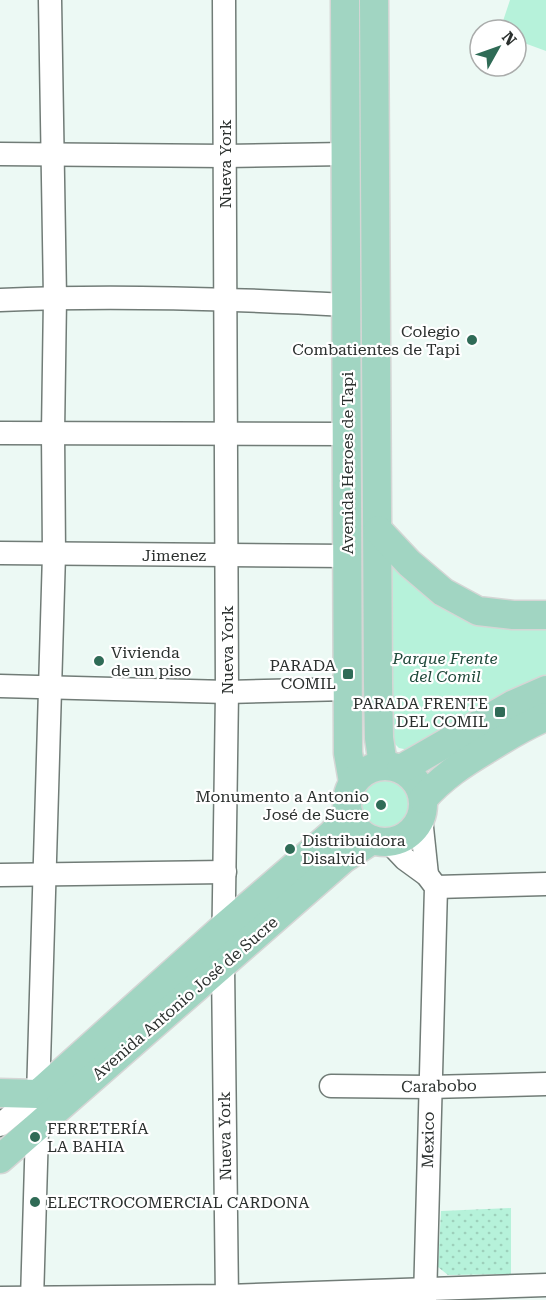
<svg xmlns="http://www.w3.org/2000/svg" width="546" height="1300" font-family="'Roboto Serif',serif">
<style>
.grass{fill:url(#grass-dots)}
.park{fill:#b6f2da}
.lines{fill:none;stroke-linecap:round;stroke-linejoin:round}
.minor-casing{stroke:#717c77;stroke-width:25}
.major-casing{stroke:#d5d6d5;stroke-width:31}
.minor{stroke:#fff;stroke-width:22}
.major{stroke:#a1d5c2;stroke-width:28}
.poi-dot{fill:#2f6b56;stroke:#fff;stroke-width:2}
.labels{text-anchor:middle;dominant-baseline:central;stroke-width:4.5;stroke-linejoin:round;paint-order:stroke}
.street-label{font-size:16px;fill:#2b302e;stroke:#fff}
.poi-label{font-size:16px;fill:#2b302e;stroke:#fff;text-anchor:end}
.park-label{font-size:16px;font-style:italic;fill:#1f493a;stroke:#fff}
</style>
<defs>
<pattern id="grass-dots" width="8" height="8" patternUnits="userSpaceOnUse" patternTransform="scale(1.5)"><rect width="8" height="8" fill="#b6f2da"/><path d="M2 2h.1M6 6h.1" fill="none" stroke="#9dd0bb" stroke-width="1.8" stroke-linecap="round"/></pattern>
</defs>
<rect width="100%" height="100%" fill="#ecf9f4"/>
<path class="grass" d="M511 1208V1274L448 1275 438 1267 441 1211Z"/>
<g class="park">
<path d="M510 0H546V51L516 40V30H500Z"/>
<path d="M387 548 410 576 546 624V681L409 750 399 748 393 742Z"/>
<circle cx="386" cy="805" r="27"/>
</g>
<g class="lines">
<defs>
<g id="minor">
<path d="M224 0 227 692 223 965 227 1300"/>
<path d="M0 154 225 156 345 154"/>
<path d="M0 300C116 295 231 299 346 305"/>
<path d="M0 433 347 434"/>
<path d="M0 553 348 556"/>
<path d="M0 686 227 692 348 689"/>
<path d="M421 818 427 875"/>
<path d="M389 842 405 859 427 875 436 887 425 1300"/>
<path d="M0 875 225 872"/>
<path d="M436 887 546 884"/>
<path d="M331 1086 429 1087 546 1084"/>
<path d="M0 1125 38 1094"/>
<path d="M0 1298 227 1296 546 1285"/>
<path d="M32 1300 54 554 53 433 55 298 50 0"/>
</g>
<g id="major">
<path d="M345 0 348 753 353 782"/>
<path d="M374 0 378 683 379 738 383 765"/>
<path d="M378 530 409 563 443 592 478 611 513 615H546"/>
<circle cx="385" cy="804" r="38"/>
<path d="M401 769 514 704 546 690"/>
<path d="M423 799C442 777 464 763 489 748 508 736 526 725 546 717"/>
<path d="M0 1093 38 1094 224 927 332 834 349 815"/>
<path d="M0 1159 343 859 372 840"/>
</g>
</defs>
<use href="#minor" class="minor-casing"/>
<use href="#major" class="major-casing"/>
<use href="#minor" class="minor"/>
<use href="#major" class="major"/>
</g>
<g class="poi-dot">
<circle cx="472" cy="340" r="6"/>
<circle cx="99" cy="661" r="6"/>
<rect x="342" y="668" width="12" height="12" rx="3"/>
<rect x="494" y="706" width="12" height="12" rx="3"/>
<circle cx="381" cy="805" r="6"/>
<circle cx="290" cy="849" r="6"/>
<circle cx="35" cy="1137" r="6"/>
<circle cx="35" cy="1202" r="6"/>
</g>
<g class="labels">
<g class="street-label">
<text transform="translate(225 164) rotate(-90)">Nueva York</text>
<text transform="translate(347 463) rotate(-90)">Avenida Heroes de Tapi</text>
<text x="174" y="555">Jimenez</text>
<text transform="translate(227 650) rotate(-90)">Nueva York</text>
<text transform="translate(185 998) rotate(-41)">Avenida Antonio José de Sucre</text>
<text transform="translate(439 1086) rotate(-1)">Carabobo</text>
<text transform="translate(225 1136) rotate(-91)">Nueva York</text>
<text transform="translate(428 1140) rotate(-89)">Mexico</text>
</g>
<g class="poi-label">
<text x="460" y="331">Colegio<tspan x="460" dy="18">Combatientes de Tapi</tspan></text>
<text x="111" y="652" text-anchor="start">Vivienda<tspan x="111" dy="18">de un piso</tspan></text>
<text x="336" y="665">PARADA<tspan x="336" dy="18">COMIL</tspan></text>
<text x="488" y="703">PARADA FRENTE<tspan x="488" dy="18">DEL COMIL</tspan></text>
<text x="369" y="796">Monumento a Antonio<tspan x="369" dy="18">José de Sucre</tspan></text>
<text x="302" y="840" text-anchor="start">Distribuidora<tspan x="302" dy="18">Disalvid</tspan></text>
<text x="47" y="1128" text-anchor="start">FERRETERÍA<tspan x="47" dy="18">LA BAHIA</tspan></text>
<text x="47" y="1202" text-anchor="start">ELECTROCOMERCIAL CARDONA</text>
</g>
<g class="park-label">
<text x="445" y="658">Parque Frente<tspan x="445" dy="18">del Comil</tspan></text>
</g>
</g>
<g transform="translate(498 48) rotate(50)"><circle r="28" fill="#ffffff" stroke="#aaacab" stroke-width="1.5"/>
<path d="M0-4.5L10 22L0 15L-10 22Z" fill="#2f6b56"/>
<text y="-9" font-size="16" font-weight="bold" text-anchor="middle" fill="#2b302e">N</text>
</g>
</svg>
